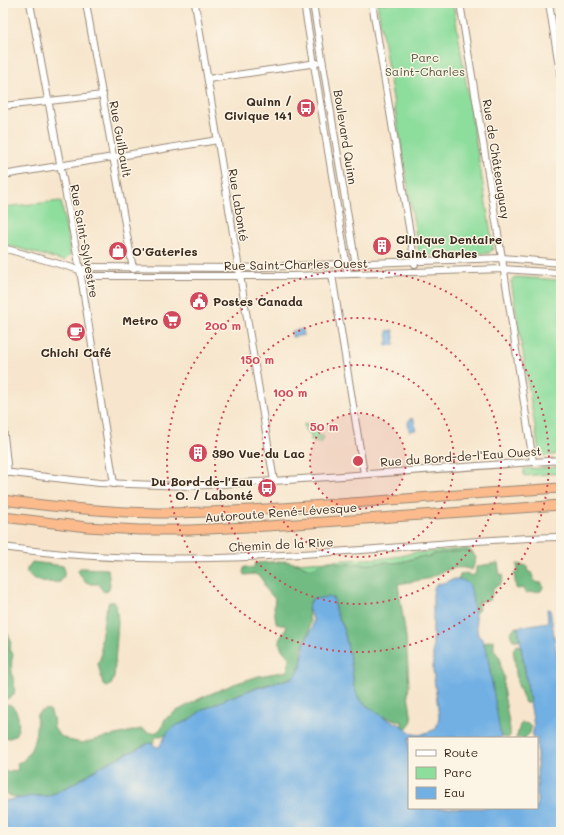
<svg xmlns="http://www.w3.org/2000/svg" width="564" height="835" font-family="Mali,sans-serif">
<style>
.green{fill:#8ddd9d;stroke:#64845e}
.forest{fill:#72bc84;stroke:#567351}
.water{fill:#72b0e4;stroke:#566d81}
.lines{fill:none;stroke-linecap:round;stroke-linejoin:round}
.minor-casing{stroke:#998876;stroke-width:8}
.highway-casing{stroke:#998876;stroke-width:11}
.minor{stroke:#fff;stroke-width:6}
.highway{stroke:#fbbb8c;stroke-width:9}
.ring{fill:none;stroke:#d1495b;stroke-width:2;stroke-dasharray:2 4}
.labels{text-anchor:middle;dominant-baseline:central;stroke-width:3;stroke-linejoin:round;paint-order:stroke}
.park-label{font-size:12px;fill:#50573e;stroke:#fcf5e5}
.poi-label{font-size:12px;font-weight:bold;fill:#3b2a1e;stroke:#fcf5e5;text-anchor:start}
.street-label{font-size:12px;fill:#3b2a1e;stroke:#fcf5e5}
.centre{fill:#d1495b;stroke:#fcf5e5;stroke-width:2}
.ring-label{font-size:12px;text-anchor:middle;font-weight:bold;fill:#d1495b;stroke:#fcf5e5;stroke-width:3;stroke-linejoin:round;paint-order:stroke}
</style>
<rect width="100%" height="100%" fill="#fcf5e5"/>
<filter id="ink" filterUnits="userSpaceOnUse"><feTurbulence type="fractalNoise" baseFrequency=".025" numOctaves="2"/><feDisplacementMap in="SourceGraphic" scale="8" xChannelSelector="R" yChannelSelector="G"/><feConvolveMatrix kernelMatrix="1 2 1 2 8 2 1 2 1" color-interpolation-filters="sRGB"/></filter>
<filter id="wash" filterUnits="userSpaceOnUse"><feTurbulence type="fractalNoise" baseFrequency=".012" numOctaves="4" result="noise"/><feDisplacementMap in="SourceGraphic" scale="16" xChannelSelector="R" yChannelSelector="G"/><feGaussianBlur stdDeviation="0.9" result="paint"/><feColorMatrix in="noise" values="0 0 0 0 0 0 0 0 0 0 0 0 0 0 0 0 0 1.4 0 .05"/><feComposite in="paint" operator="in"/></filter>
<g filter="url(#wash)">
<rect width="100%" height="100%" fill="#f7e6cd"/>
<g class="green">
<path d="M377 3H453L493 246V249L489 253 421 256 419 254Z"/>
<path d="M61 201 71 254 64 261 3 244V207Z"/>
<path d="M515 277 561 280V454L543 456 539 451 511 281Z"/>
<path d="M316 422 318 434 324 437 321 444 311 441V434L305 430 304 424Z"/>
<path d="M561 467V473L524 476V469Z"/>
<path d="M463 549H469L473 553 453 552 434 554 428 558 418 557 401 562 392 563 387 562 370 564H340L311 569 293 563 385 558 401 556 412 553Z"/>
</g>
<g class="forest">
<path d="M466 551 473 553 476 558 472 570C453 563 443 573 426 579 417 581 407 582 398 584L406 637 409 685 408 694 412 721 406 729 402 726V722L380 715 362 702 357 696 354 687 351 662 343 626 335 610V604L320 599 311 600 308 608 310 623 309 632 301 650 303 660 297 673 292 678 261 686 226 699 201 711 187 721 175 726 164 736H158L155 739 153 744 150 743 147 744 103 765 73 784 53 794 47 796H33L21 799 5 794 3 792V772L18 770 17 763 23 761C36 746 36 733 37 714 42 710 45 709 50 710L53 718 54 728 59 735 68 740 82 743 141 729 150 733 157 732 162 727 165 719 175 712 203 697 234 684 259 676 287 671 289 658 281 648 279 640 287 627 285 625H280L276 623 274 606 275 599 266 589 263 581 260 577 255 574 244 575 243 571 245 567 253 568 256 563 286 561 301 565 307 568 311 569 315 567 318 564 333 561 340 564H370L387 562 392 563 401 562 423 556 428 558 434 554Z"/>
<path d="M32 562 64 566V576L60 582C49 583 34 582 27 573V569Z"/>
<path d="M498 563 500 575 503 574C503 582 501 585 494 587L490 600 478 602 479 610 475 613 470 586 459 579 460 575 466 573 473 576 476 572V567L478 566Z"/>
<path d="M517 564 527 566 528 572H531C534 579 533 583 542 583L543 587 541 591 526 593 522 588 518 589 516 588 514 573 518 572Z"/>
<path d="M80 568 108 569 110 585 108 591 104 592 100 587 99 584H91L84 581 78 571Z"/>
<path d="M109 602H114L116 604 118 622 114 677 111 685 107 687 103 684 98 664 101 656V639L105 613Z"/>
<path d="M3 625 10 638 11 641 10 649 13 655C8 670 17 684 14 695L5 700 3 699Z"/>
<path d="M518 627 520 640H513L511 636 510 633 514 628Z"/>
<path d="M492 640 494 641V650L500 658 501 670 504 677 503 688 510 729V736L508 738 501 737 500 735 487 652 484 643Z"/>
<path d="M517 645 521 646 530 703H525L517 682 515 663 513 649Z"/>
<path d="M8 704C24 709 21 744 5 737L3 733V706Z"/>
<path d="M522 723 529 724 531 727 530 733 525 738H515L517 736 520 725Z"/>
</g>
<g class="water">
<path d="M303 329 304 335 292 337V331Z"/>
<path d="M393 330 395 345 386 346V342L388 341 387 331Z"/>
<path d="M411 418 414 420 416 430 409 431 408 422Z"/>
<path d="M455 579C462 579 469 582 471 589L478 635 482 639 487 652 501 738H409V808H537V738H532L534 726 518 627 548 622 547 609H550L561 682V832H3V801L33 796H47L53 794 73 784 103 765 147 744 150 743 157 747H159L168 732 175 726 187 721 201 711 226 699 247 691 292 678C304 669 301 659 304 646 305 638 314 630 313 620 312 615 309 612 308 608L312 599 329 597 334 599 335 610 343 626 351 662 354 687 359 699 367 706 385 718 399 724 413 734 420 735 436 729 439 717 433 670V595L434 588 436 585Z"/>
</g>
</g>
<g filter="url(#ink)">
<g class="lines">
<defs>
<g id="minor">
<path d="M30 3 80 270 114 484"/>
<path d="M86 3 133 269"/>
<path d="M195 3 274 481"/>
<path d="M304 3 348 274"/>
<path d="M313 3 356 266"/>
<path d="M372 3 415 264"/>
<path d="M460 3 502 258 533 462"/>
<path d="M549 3 561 79"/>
<path d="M208 79 317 63"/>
<path d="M3 106 103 95"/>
<path d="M3 175 218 140"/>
<path d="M3 248 80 270 93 276H292L503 269 561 273"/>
<path d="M80 270 90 267 239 268 502 258 561 263"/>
<path d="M332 275 364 474"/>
<path d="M3 427 8 473"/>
<path d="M3 472 99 483 190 486 274 481 561 460"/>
<path d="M3 547C141 567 275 557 413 546 462 542 512 538 561 537"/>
</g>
<g id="highway">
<path d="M3 500C54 507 105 512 157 513 226 513 296 507 365 502 430 497 496 492 561 488"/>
<path d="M3 517 87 527 139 530H190L268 526 561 505"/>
</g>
</defs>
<use href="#minor" class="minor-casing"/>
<use href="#highway" class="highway-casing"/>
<use href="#minor" class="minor"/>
<use href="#highway" class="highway"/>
</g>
</g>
<circle cx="358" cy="461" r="48" fill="#d1495b" fill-opacity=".12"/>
<g class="ring">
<circle cx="358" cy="461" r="48"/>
<circle cx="358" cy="461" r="96"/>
<circle cx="358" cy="461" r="143"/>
<circle cx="358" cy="461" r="191"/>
</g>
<defs>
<symbol id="bus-disc" viewBox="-11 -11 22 22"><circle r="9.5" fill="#d1495b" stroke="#fcf5e5"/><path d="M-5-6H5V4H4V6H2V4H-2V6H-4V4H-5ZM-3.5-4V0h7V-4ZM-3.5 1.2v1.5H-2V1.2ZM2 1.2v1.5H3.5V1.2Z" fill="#fff"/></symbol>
<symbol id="building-disc" viewBox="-11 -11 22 22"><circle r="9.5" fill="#d1495b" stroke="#fcf5e5"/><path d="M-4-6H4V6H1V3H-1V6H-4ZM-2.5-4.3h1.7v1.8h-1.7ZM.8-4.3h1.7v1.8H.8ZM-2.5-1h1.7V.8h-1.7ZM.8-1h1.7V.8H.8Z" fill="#fff"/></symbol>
<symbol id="shop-disc" viewBox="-11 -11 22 22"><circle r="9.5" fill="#d1495b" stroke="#fcf5e5"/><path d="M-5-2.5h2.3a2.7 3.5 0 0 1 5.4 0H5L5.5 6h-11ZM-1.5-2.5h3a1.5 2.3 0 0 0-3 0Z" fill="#fff"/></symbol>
<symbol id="civic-disc" viewBox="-11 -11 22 22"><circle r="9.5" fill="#d1495b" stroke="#fcf5e5"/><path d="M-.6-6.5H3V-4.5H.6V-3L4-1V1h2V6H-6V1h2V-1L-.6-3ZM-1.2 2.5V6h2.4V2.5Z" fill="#fff"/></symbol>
<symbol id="supermarket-disc" viewBox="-11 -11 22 22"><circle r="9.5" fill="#d1495b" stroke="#fcf5e5"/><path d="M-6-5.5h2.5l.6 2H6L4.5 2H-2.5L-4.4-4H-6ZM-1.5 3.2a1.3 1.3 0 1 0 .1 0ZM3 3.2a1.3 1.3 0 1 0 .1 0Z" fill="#fff"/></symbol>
<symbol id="cafe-disc" viewBox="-11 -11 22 22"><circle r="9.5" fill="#d1495b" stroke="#fcf5e5"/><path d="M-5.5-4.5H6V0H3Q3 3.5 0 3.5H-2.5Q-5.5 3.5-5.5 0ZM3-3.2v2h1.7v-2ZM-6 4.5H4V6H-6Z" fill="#fff"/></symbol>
</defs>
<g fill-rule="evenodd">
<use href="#bus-disc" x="295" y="97" width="22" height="22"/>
<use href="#building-disc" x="371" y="235" width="22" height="22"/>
<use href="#shop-disc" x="107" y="240" width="22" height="22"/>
<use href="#civic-disc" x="188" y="290" width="22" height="22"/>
<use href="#supermarket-disc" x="161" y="309" width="22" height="22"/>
<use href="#cafe-disc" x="65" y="321" width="22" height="22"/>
<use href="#building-disc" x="187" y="442" width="22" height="22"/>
<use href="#bus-disc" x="256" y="477" width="22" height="22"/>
</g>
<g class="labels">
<g class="park-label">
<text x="425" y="57">Parc<tspan x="425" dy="14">Saint-Charles</tspan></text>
</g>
<g class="poi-label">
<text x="292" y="101" text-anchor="end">Quinn /<tspan x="292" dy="14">Civique 141</tspan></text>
<text x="396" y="239">Clinique Dentaire<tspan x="396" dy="14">Saint Charles</tspan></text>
<text x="132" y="251">O'Gateries</text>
<text x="213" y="301">Postes Canada</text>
<text x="158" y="320" text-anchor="end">Metro</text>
<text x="76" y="352" text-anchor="middle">Chichi Café</text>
<text x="212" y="453">390 Vue du Lac</text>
<text x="253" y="481" text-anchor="end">Du Bord-de-l'Eau<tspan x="253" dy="14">O. / Labonté</tspan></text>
</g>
<g class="street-label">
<text transform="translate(346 137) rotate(81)">Boulevard Quinn</text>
<text transform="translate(121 139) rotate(80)">Rue Guilbault</text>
<text transform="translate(497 159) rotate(81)">Rue de Châteauguay</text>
<text transform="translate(239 205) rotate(81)">Rue Labonté</text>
<text transform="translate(85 241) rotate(80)">Rue Saint-Sylvestre</text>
<text transform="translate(296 264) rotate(-1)">Rue Saint-Charles Ouest</text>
<text transform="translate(461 456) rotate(-4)">Rue du Bord-de-l'Eau Ouest</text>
<text transform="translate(281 512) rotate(-4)">Autoroute René-Lévesque</text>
<text transform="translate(281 544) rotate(-3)">Chemin de la Rive</text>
</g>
</g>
<circle cx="358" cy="461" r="6" class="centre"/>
<g class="ring-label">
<text x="223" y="330">200 m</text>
<text x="257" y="364">150 m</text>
<text x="290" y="397">100 m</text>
<text x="324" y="431">50 m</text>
</g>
<rect width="564" height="835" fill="none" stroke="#fcf5e5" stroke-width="16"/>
<rect x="408" y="737" width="130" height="72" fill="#fcf5e5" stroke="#afa495"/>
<rect x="416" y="750" width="20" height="6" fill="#ffffff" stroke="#afa495"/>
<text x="444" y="757" font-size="12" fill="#3b2a1e">Route</text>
<rect x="416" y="767" width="20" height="12" fill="#8ddd9d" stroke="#afa495"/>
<text x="444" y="777" font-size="12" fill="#3b2a1e">Parc</text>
<rect x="416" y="787" width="20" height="12" fill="#72b0e4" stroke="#afa495"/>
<text x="444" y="797" font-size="12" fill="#3b2a1e">Eau</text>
</svg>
